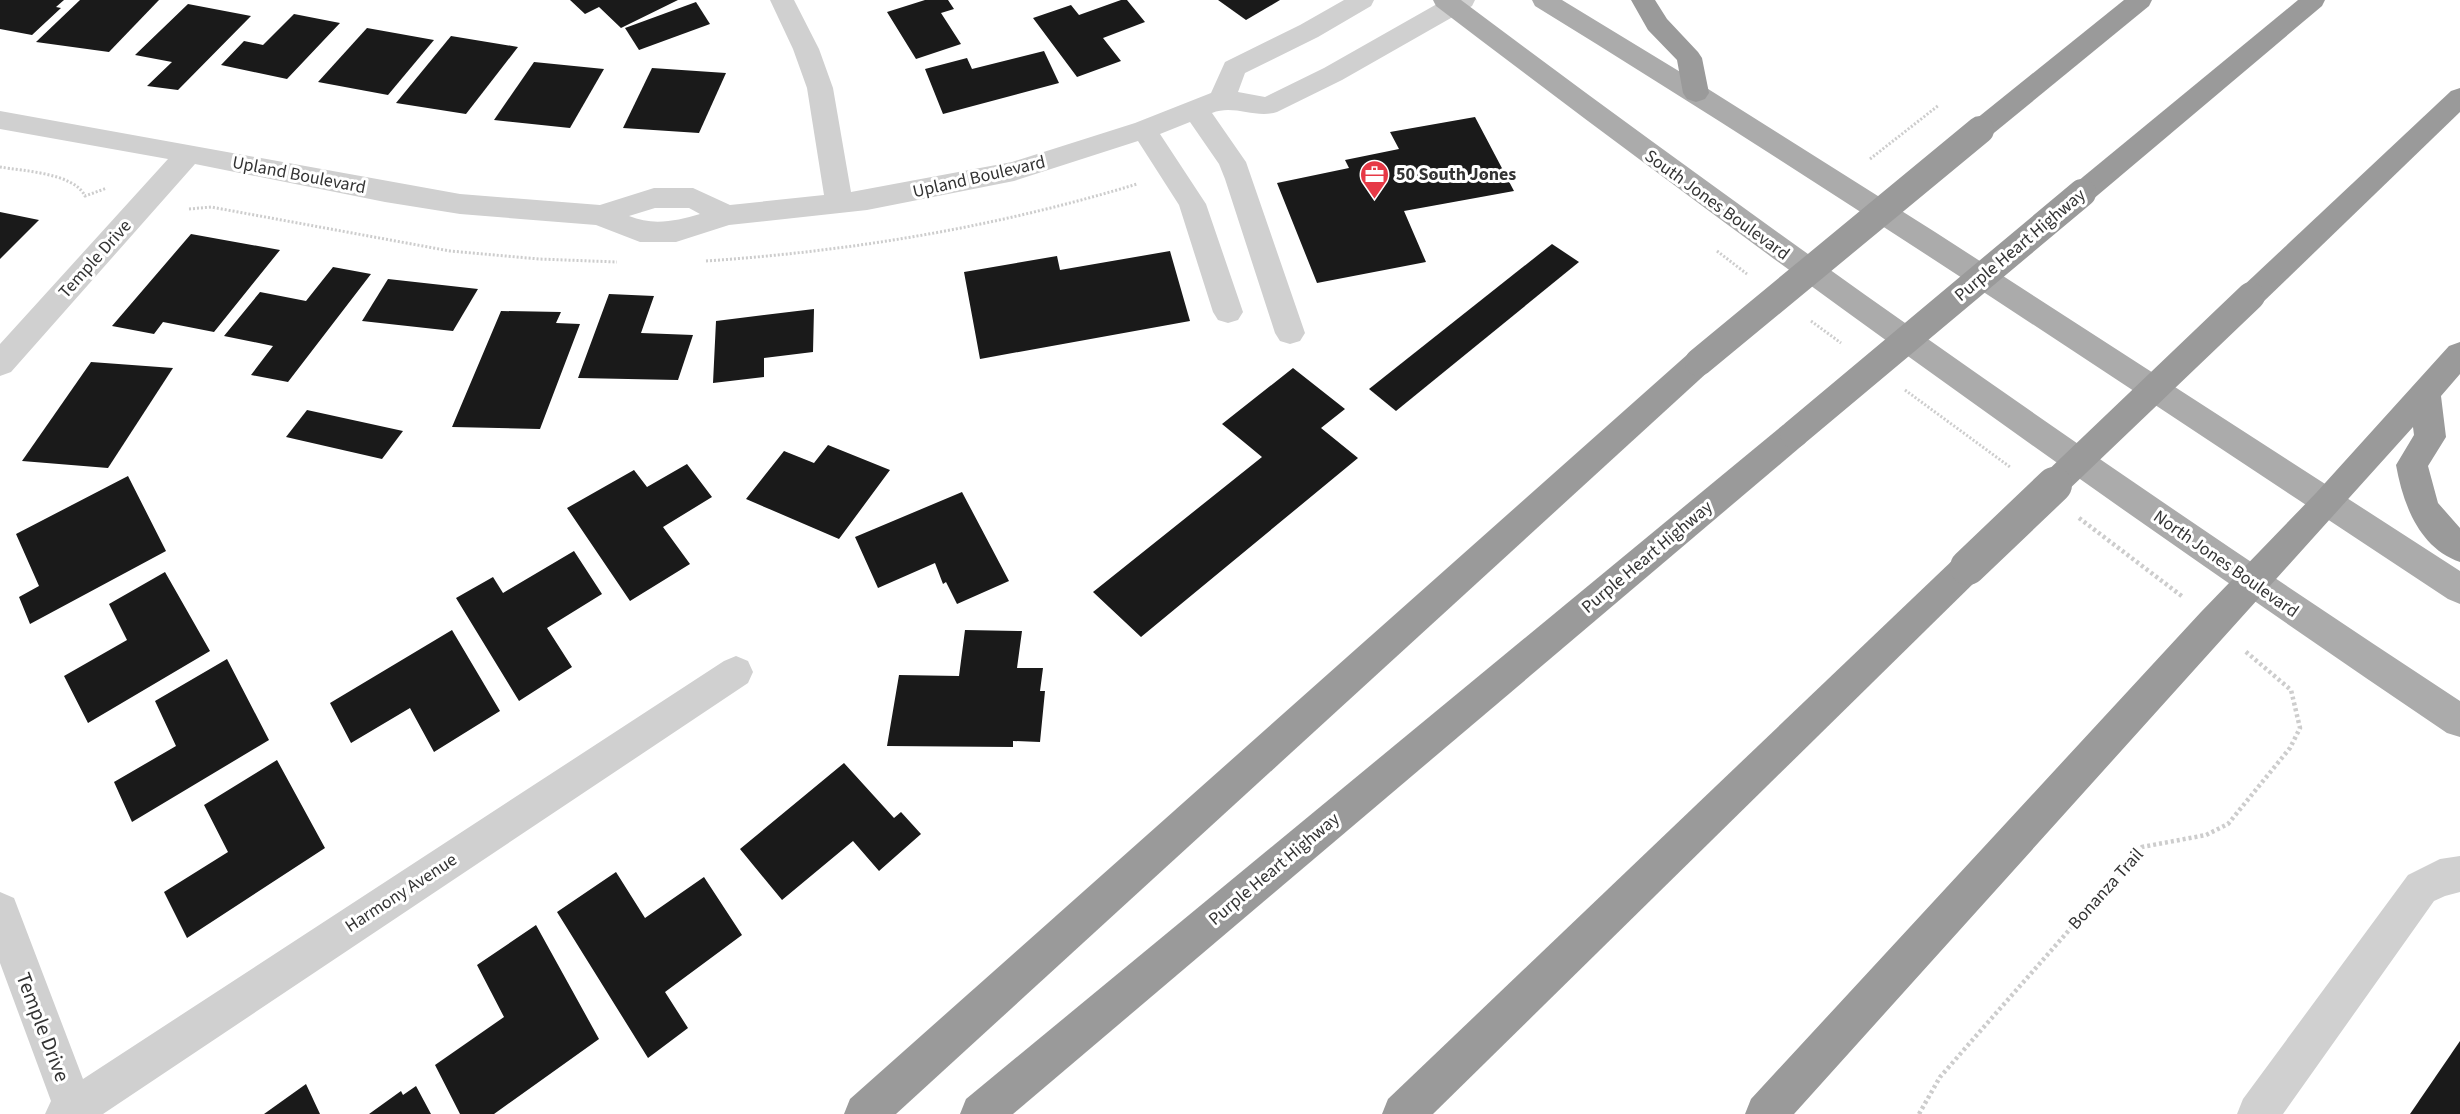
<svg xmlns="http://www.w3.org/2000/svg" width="2460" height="1114" font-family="'Source Sans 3',sans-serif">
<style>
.building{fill:#1a1a1a}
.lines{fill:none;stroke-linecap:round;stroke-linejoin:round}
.path-far1{stroke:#cdcdcd;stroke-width:3;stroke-dasharray:2 2;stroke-linecap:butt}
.path{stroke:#cdcdcd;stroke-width:4.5;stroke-dasharray:3 3;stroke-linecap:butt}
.minor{fill:#d0d0d0;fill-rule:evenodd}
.major{fill:#ababab;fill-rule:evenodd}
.highway{fill:#9a9a9a;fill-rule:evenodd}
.highway-bridge-far1{stroke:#9a9a9a;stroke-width:28}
.highway-bridge{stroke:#9a9a9a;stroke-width:36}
.labels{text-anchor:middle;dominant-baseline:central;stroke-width:6;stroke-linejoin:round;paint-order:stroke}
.poi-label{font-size:18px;font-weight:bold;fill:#333;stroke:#fff;text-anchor:start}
.street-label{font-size:18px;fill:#333;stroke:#fff}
.near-street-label{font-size:21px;fill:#333;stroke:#fff}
</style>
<rect width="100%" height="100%" fill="#fff"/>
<g class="building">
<path d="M0 0H64L56 7 61 8 32 35 0 29Z"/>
<path d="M80 0H159L109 52 36 42Z"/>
<path d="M570 0H678L621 28 599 7 585 14Z"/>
<path d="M925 0H948L954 9 941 13 961 44 916 59 887 12Z"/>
<path d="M1121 0H1127L1145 22 1103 38 1121 61 1077 77 1033 18 1071 5 1079 15Z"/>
<path d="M1218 0H1280L1246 20Z"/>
<path d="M696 2 710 24 639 50 625 28Z"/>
<path d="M188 4 251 16 178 90 147 86 172 62 135 55Z"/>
<path d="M294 14 340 23 287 79 221 65 244 41 263 45Z"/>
<path d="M367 28 434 40 388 95 318 82Z"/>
<path d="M451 36 518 47 466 114 396 103Z"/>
<path d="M1044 51 1059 83 943 114 925 69 967 58 972 69Z"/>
<path d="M534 62 604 69 570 128 494 120Z"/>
<path d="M652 68 726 73 699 133 623 128Z"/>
<path d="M1475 117 1514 191 1404 211 1426 262 1317 283 1277 183 1349 168 1345 160 1399 149 1390 132Z"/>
<path d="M0 212 39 220 0 259Z"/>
<path d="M191 234 280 250 214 332 163 322 154 334 112 326Z"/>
<path d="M1552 244 1579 262 1396 411 1369 389Z"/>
<path d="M1170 251 1190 321 980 359 964 272 1057 256 1060 270Z"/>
<path d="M333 267 371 274 288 382 251 375 273 346 224 336 260 292 306 301Z"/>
<path d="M388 279 478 289 453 331 362 321Z"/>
<path d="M609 294 654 296 641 333 693 335 678 380 578 378Z"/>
<path d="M814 309 813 352 764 358V377L713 383 716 321Z"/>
<path d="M501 311 561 312 556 323 580 324 540 429 452 427Z"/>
<path d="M91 362 173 368 108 468 22 461Z"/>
<path d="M1293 368 1345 409 1321 428 1358 458 1141 637 1093 592 1262 457 1222 424Z"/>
<path d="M307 410 403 431 382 459 286 437Z"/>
<path d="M828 445 890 470 839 539 746 499 784 451 814 463Z"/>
<path d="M687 464 712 497 663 527 690 564 630 601 567 508 634 470 647 487Z"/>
<path d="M128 476 166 551 30 624 19 597 39 586 16 534Z"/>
<path d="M962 492 1009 581 957 604 946 582 943 584 935 563 878 588 855 537Z"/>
<path d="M574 551 602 594 547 628 572 667 519 701 456 598 493 577 503 593Z"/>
<path d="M165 572 210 651 88 723 64 676 127 640 109 604Z"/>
<path d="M452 630 500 711 434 752 410 708 351 743 330 703Z"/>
<path d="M965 630 1022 631 1017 668H1043L1040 691H1045L1040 742 1013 741V747L887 746 899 675 959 676Z"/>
<path d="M227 659 269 740 132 822 114 782 176 746 155 701Z"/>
<path d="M277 760 325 848 187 938 164 892 228 852 204 805Z"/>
<path d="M844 763 894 818 901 812 921 834 879 871 853 841 782 900 740 849Z"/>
<path d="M616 872 645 918 704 877 742 935 665 992 688 1028 648 1058 557 912Z"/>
<path d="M536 925 599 1039 494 1114H460L435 1065 504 1017 477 965Z"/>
<path d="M2460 1041V1114H2410Z"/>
<path d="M306 1084 320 1114H264Z"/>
<path d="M416 1086 431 1114H369L401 1091 403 1095Z"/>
</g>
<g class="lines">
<g class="path-far1">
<path d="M1870 159 1939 105"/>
<path d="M0 167C23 171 74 173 85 196L107 188"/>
<path d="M189 209 211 207 450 251 539 259 617 262"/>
<path d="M1717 251 1747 274"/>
<path d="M706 261C853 251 996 227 1137 184"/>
<path d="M1811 321 1841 343"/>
<path d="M1905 390 2010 467"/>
</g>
<g class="path">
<path d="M2079 518 2183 597"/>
<path d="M1919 1114 1940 1077 2142 847 2206 835 2228 824 2290 748 2300 728 2291 690 2245 651"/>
</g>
<g class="minor">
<path d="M770 0H794L819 49 833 88 851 192 1012 162 1135 123 1211 93 1225 62 1300 25 1344 0H1374L1371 6 1318 37 1245 73 1238 92 1265 97 1324 68 1444 0H1475L1472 6 1342 80 1277 112C1255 119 1234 104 1212 113L1246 162 1305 333 1300 341 1290 344 1280 341 1275 333 1225 179 1219 164 1190 122 1160 134 1206 204 1243 312 1238 320 1228 323 1218 320 1213 312 1179 205 1138 141 1014 181 867 210 729 225 676 242H640L596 225 460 214 385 202 195 164 11 372 0 376V344L168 159 0 129V111L460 194 600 205 654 188H693L730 205 824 195 807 88 793 49ZM655 208H689L700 214C676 221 653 226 629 216Z"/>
<path d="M736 656 748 661 753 672 748 683 103 1114H45L51 1101 0 963V892L14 898 83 1079 724 661Z"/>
<path d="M2460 856V892L2445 896 2434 901 2283 1114H2237L2243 1099 2408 875 2440 859Z"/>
</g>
<g class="major">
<path d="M1433 0H1461C1787 244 2120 478 2460 701V737L2447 733C2103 500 1766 258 1436 6Z"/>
<path d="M1532 0H1562L1705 87 1935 232 2460 571V604L2448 599C2145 399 1844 196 1535 6Z"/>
</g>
<g class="highway">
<path d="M1631 0H1655L1667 19 1698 52 1702 58 1709 93 1705 99 1696 102 1687 99 1683 93 1677 60 1648 30Z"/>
<path d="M2124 0H2152L2149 6 1989 137 1980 139 1971 137 1967 130 1971 123Z"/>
<path d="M2298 0H2325L2322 6 2092 200 2082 203 2072 200 2068 193 2072 186Z"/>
<path d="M2460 88V112L2261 304 2251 307 2241 304 2236 296 2241 288 2451 91Z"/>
<path d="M2460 342V374L2441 396 2446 437 2428 466 2438 503 2460 528V562C2419 548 2403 504 2396 465L2414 435 2413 427 1794 1114H1745L1751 1099 2201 612 2316 493 2449 346Z"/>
<path d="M1699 350 1710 354 1714 362 1710 370 896 1114H844L850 1099 1688 354Z"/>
<path d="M1794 421 1805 425 1810 434 1805 443 1013 1114H960L966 1099 1783 425Z"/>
<path d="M1968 553 1980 557 1985 567 1980 577 1433 1114H1382L1388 1099 1956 557Z"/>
</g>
<g class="highway-bridge-far1">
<path d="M1699 362 1980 130"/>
<path d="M1794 434 2082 193"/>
<path d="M2052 486 2251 296"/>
</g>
<path class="highway-bridge" d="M1968 567 2054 485"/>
</g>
<defs>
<symbol id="office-pin" viewBox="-11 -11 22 30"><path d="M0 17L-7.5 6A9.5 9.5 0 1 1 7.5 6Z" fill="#e63946" stroke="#fff"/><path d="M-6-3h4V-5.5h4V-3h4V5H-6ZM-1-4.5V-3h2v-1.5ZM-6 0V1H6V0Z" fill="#fff"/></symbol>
</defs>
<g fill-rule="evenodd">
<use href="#office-pin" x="1358" y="158" width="33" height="45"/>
</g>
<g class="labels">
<g class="poi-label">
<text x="1396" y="174">50 South Jones</text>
</g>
<g class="street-label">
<text transform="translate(299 175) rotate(11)">Upland Boulevard</text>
<text transform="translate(979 177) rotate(-13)">Upland Boulevard</text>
<text transform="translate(1717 205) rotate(36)">South Jones Boulevard</text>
<text transform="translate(2020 245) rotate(-40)">Purple Heart Highway</text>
<text transform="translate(95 259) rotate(-48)">Temple Drive</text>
<text transform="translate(1647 557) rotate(-40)">Purple Heart Highway</text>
<text transform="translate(2226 564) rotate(35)">North Jones Boulevard</text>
<text transform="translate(1274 869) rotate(-40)">Purple Heart Highway</text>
<text transform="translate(2106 889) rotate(-48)">Bonanza Trail</text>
<text transform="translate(401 893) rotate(-33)">Harmony Avenue</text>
</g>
<g class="near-street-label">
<text transform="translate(43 1027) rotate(69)">Temple Drive</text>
</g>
</g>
</svg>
